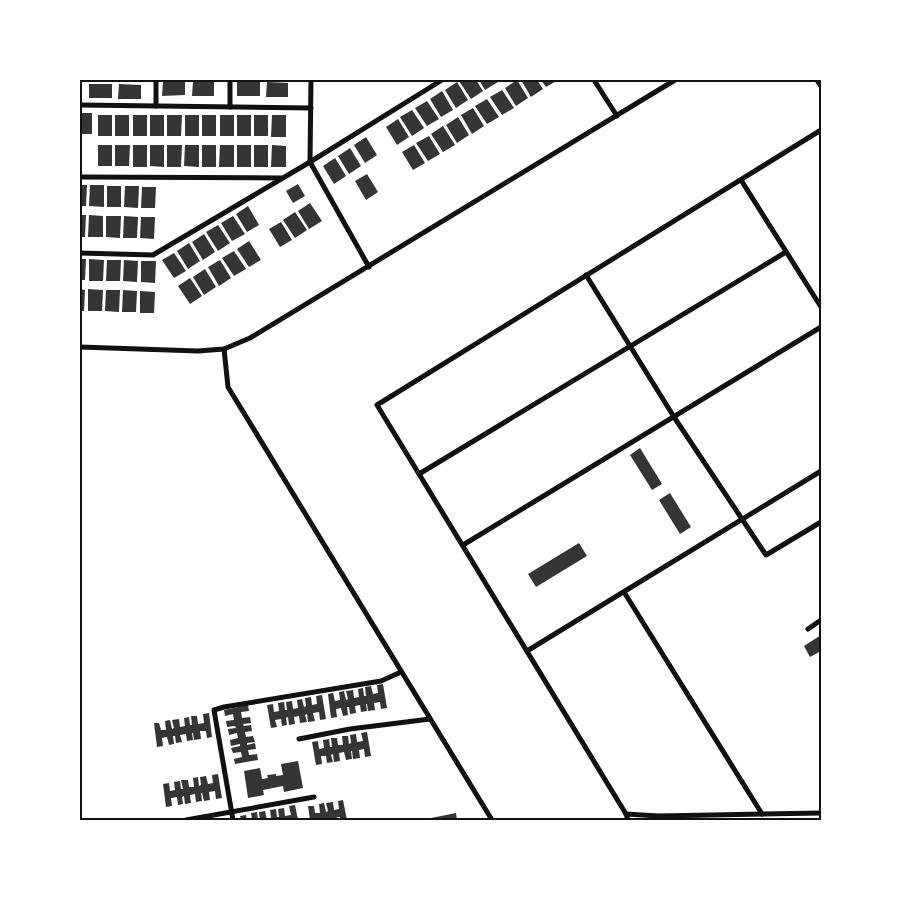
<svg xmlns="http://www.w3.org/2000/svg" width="901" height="900" font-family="Georgia,serif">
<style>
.building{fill:#353535}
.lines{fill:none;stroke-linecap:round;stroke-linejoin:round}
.minor{stroke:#111;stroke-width:5}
.neatline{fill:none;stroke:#111;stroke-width:2}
</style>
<rect width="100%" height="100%" fill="#fff"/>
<g class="building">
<path d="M476 80 483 91 471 99 459 81Z"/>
<path d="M479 80H496L498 82 485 90Z"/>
<path d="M517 80 528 98 516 106 505 88Z"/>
<path d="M521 80H537L543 89 531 97Z"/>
<path d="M541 80H558L546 87Z"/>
<path d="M193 81 214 82V96H192Z"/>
<path d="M163 82H185V95L162 96Z"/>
<rect x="237" y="82" width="23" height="14"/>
<path d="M267 82 288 83V97H266Z"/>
<path d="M457 82 468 100 456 108 445 90Z"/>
<rect x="89" y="84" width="23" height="14"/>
<path d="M119 84 141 85V99H118Z"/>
<path d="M502 90 514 108 502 115 490 97Z"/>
<path d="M442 91 453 110 441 117 430 99Z"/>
<path d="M487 99 499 117 487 124 475 106Z"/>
<path d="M427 101 439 119 427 126 415 108Z"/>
<path d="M473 108 484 126 472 134 461 115Z"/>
<path d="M412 110 424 128 412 136 400 117Z"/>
<rect x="80" y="113" width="12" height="21"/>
<rect x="98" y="115" width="14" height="21"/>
<rect x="115" y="115" width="14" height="21"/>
<rect x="133" y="115" width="14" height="21"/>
<rect x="150" y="115" width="14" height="21"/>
<path d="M167 115H182L181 136H167Z"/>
<rect x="185" y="115" width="14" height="21"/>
<rect x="202" y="115" width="14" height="21"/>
<rect x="220" y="115" width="14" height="21"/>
<rect x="237" y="115" width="14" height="21"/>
<rect x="254" y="115" width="14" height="21"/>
<path d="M272 115H286V137H271Z"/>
<path d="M458 117 469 135 457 143 446 125Z"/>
<path d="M398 119 409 137 397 145 386 127Z"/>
<path d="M443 126 455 145 443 152 431 134Z"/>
<path d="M429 136 440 154 428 161 416 143Z"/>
<path d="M366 137 377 155 365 163 354 145Z"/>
<rect x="98" y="145" width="14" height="21"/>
<path d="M115 145H130L129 166H115Z"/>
<rect x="133" y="145" width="14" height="22"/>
<path d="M150 145H164V167L150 166Z"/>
<path d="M167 145H182L181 167H167Z"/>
<path d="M185 145H199V167L184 166Z"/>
<rect x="202" y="145" width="14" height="22"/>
<path d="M220 145H234V167H219Z"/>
<rect x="237" y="145" width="14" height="22"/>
<rect x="254" y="145" width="14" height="22"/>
<path d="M272 145 286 146V167H271Z"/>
<path d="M414 145 425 163 413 170 402 152Z"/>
<path d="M350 148 361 166 349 174 338 156Z"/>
<path d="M335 158 346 176 334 184 323 166Z"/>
<path d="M367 174 378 192 366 200 355 181Z"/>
<path d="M298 184 305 196 293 203 286 191Z"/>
<path d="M80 185H87L86 206H80Z"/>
<path d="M90 185H104V207L89 206Z"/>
<rect x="107" y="186" width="14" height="21"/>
<path d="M125 186H139L138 208 124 207Z"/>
<path d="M142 187H156L155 208H141Z"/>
<path d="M310 203 322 221 309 229 298 211Z"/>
<path d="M248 206 259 225 247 232 236 214Z"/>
<path d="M295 212 307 230 295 238 283 220Z"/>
<path d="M80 215H86L85 237H80Z"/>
<path d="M89 215 103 216V237H88Z"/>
<path d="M106 216H121L120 238 106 237Z"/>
<path d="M124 216 138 217 137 238H123Z"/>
<path d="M233 216 245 234 232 241 221 223Z"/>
<path d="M141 217H155L154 239 140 238Z"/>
<path d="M281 222 292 240 280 247 269 229Z"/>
<path d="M218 225 230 243 218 251 206 232Z"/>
<path d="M204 234 215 252 203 260 192 242Z"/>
<path d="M249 241 261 260 249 267 237 249Z"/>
<path d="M189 243 200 261 188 269 177 251Z"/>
<path d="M234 251 246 269 234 276 222 258Z"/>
<path d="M174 253 186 271 174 278 162 260Z"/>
<path d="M80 259H86L85 280H80Z"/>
<path d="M89 259 104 260 103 281H89Z"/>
<path d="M107 260H121L120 281H106Z"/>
<path d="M124 260 138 261 137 282 123 281Z"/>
<path d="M220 260 231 278 219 286 208 267Z"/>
<path d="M141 261H156L155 283 141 282Z"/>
<path d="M205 269 216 287 204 295 193 277Z"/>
<path d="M190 278 202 296 190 304 178 286Z"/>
<path d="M80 289 85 290 84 311H80Z"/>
<path d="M88 289 103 290 102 311H88Z"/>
<path d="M106 290H120L119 312 105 311Z"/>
<path d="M123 290 137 291 136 312H122Z"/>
<path d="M140 291 155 292 154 313H140Z"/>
<path d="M640 448 662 484 652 490 630 455Z"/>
<path d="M670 493 691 527 680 534 659 500Z"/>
<path d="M579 543 587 556 536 587 528 574Z"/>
<path d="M821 635V651L810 657 804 646Z"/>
<path d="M383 684 387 708 381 709 380 702 374 703 375 710 368 711 367 704H366L367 711 361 712 360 705 355 706 356 713 350 714 349 707H347L348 715 343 716 341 708 336 709 337 717 331 718 328 694 333 693 335 701 340 700 339 692 344 691 346 700 348 699 346 691 353 690 354 698 359 697 358 689 363 688 364 696H366L365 687 371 686 373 694 378 693 377 685Z"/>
<path d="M322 695 326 719 320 720 319 712 313 713 315 721 308 722 307 714 305 715 307 722 300 723 299 716 294 717 295 724 289 725 288 717 286 718 287 725 282 726 281 719 275 720 277 727 271 728 267 705 273 704 274 712 279 711 278 703 284 702 285 710H287L286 702 292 701 293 709 298 708 297 700 302 699 304 707 306 706 305 698 311 697 312 705 317 704 316 696Z"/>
<path d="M248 705 249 711 241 712 242 718 250 717 251 723 243 724 244 726 251 725 252 731 245 732 246 737 253 736 255 742 247 743V745L255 743 256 749 248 750 249 755 257 754 258 760 235 764 234 759 242 757 241 752 233 753 231 748 240 746V744L231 746 230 740 238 738 237 733 229 735 228 729 236 728 235 726 227 727 226 721 234 720 233 714 225 716 224 710Z"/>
<path d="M209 713 212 737 207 738 206 731H200L201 739 194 740 193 733H192L193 740 187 741 186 734 180 735 182 742 176 743 175 736H173L174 744 169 745 167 737 162 738 163 746 157 747 154 723H159L161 730H166L165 721 170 720 172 729 174 728 172 720 179 719 180 727 185 726 184 718 189 717 190 725H192L191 716H197L198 724 204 723 203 714Z"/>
<path d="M367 732 371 756 365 757 364 749 359 750 360 758 353 759 352 751H351L352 759 346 760 344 752 339 753 340 761 334 762 333 754 331 755 333 762 327 763 326 756H321L322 764 316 765 312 742 318 741 319 749 324 748 323 740 329 739 330 747H332L331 738H337L338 745H343L342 736H348L349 744 351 743 350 735 356 734 357 742 363 741 361 733Z"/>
<path d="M298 761 303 788 284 792 283 786 263 790 264 795 248 798 244 771 260 768 262 779 268 778 267 775 276 774V776L283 775 281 764Z"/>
<path d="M218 774 222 798 216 799 215 791 209 792 210 800 204 801 202 793H201L202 801 196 802 195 794 190 795 191 803 185 804 184 796 182 797 183 804 178 805 177 797 171 798 172 806 166 807 163 784 169 783 170 791 175 790 174 782 180 781 181 789H183L181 780H188L189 787H194L193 778 198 777 199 786 201 785 200 777 206 776 208 784 213 783 212 775Z"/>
<path d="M343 800 347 820H340V817L335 818V820H329V819L327 820H310L308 806H314L315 813H320L319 804 324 803 326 812 328 811 326 803 333 802 334 810 339 809 338 801Z"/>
<path d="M295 805 298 820H267L271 818 270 810 276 809 277 817H279L278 809 284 808 285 816 291 815 289 806Z"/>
<path d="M265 811 267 820H260L259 812Z"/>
<path d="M257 812 258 820H252L251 813Z"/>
<path d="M456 813 457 820H426V819Z"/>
<path d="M246 815 247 820H241L240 816Z"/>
</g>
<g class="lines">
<g class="minor">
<path d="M156 80V106"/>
<path d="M311 80 310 162 369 267"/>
<path d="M594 80 617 116"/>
<path d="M817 80 821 86"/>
<path d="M80 105 311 108"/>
<path d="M230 107V80"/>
<path d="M80 177 282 178"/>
<path d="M741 180 821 307"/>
<path d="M80 253 153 255 310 162 442 80"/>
<path d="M586 275 674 417 766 555 821 522"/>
<path d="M80 347 198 351 224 349 250 338 675 80"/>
<path d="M224 349 228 387 492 820"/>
<path d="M419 474 786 252"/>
<path d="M463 545 821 327"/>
<path d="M624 592 762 814"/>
<path d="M808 629 821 620"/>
<path d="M527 651 821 471"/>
<path d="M299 739 350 729 430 719"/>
<path d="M626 814 658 816 821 813"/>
<path d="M186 820 314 797"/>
<path d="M233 820 214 710 224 707 381 681 401 672"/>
<path d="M628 820 626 814 377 405 821 130"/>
</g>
</g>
<rect width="901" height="900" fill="none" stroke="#ffffff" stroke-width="162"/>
<rect x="81" y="81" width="739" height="738" class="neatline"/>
</svg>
